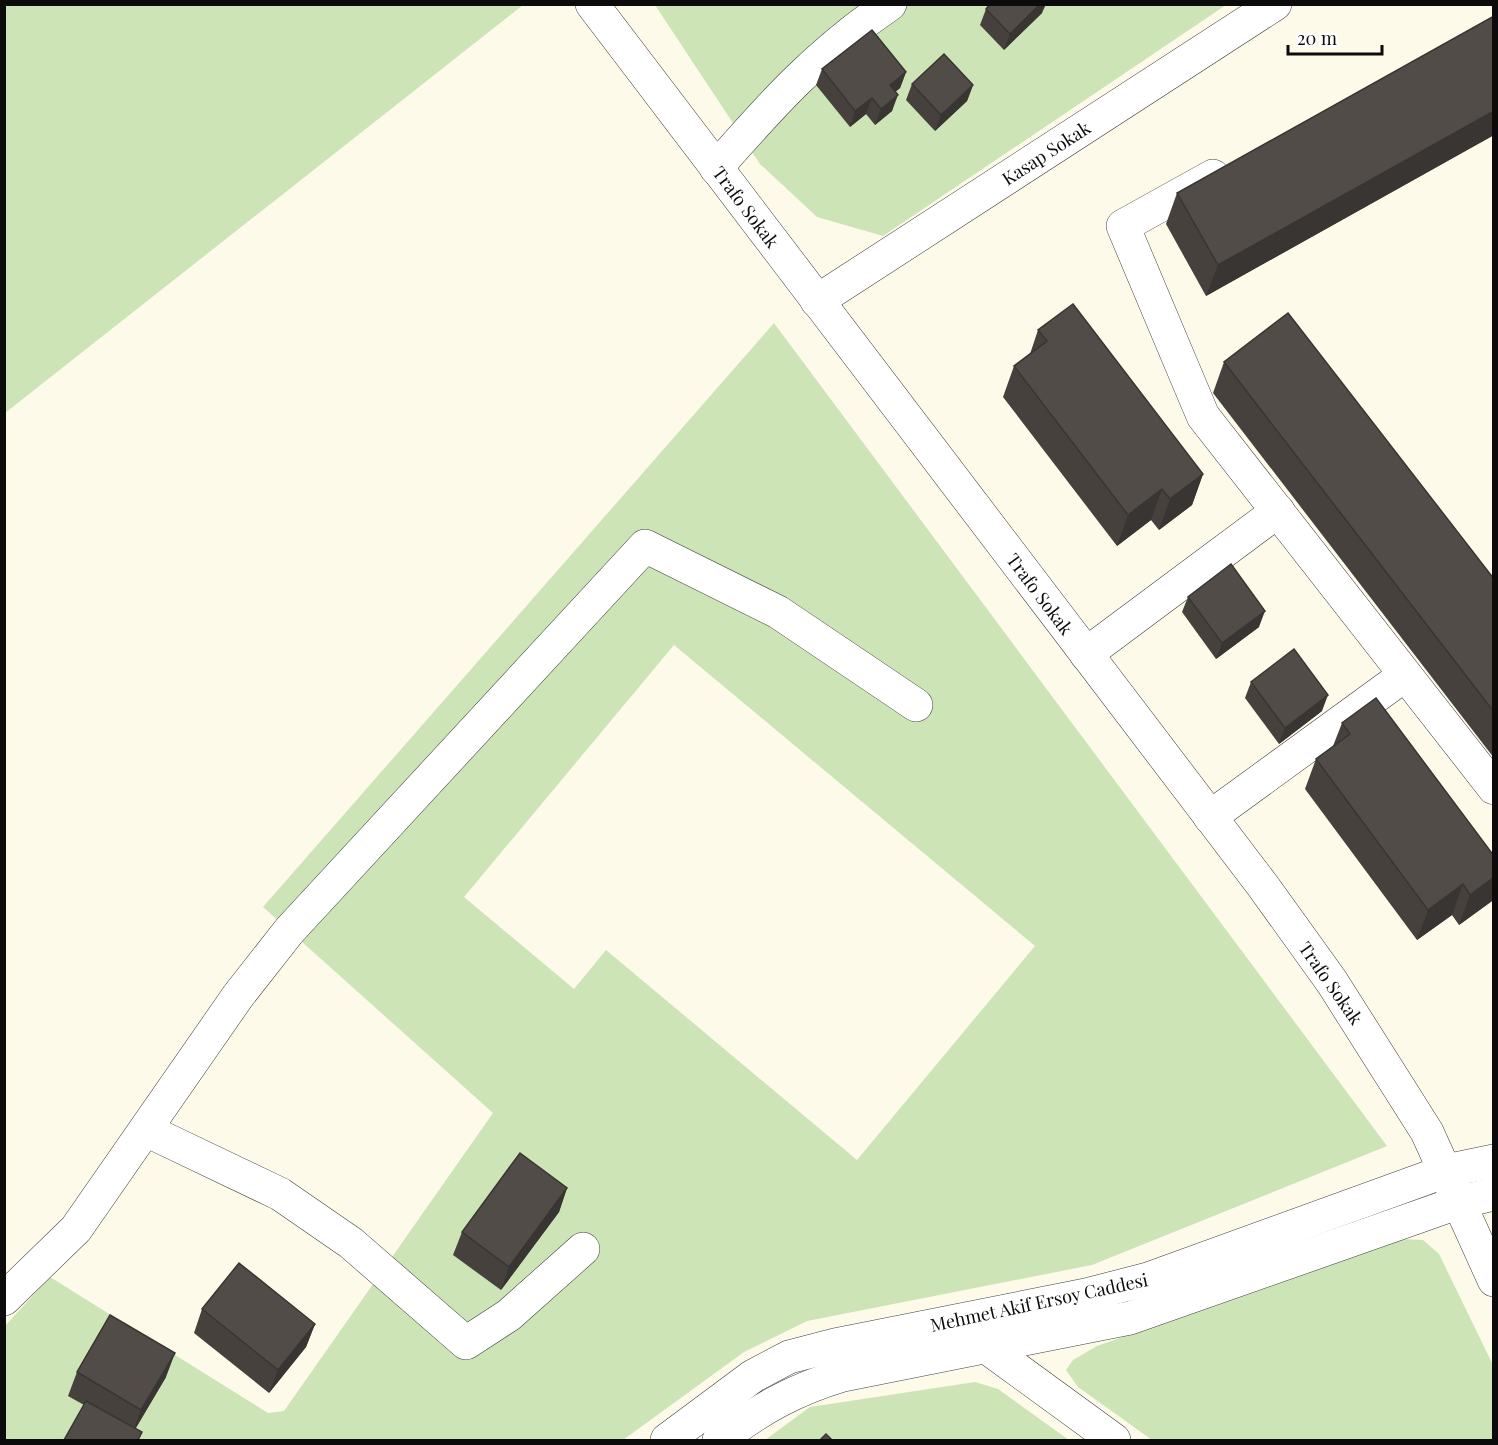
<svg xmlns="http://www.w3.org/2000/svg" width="1498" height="1445" font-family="'Playfair Display',serif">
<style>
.green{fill:#cde4b7;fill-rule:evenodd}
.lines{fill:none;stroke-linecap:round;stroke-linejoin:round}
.minor-casing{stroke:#3e3e3e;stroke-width:34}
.minor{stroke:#fff;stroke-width:33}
.wall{fill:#47413e}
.shaded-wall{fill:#393532}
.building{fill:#524c48;stroke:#393532;stroke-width:1.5}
.labels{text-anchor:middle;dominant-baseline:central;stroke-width:6;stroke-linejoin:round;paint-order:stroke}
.street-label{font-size:18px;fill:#0b0b0b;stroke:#fff}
</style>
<rect width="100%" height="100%" fill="#fdfaea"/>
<g class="green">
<path d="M5 4H523V5L5 413Z"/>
<path d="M655 5H1226L883 236 817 217 760 164Z"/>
<path d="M774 323 1387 1146 1092 1265 807 1321 744 1352 623 1440H5L4 1327 50 1277 268 1413 284 1411 493 1113 263 907ZM674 645 1035 946 857 1160 606 950 574 989 464 897Z"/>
<path d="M1401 1239 1423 1240 1439 1254 1493 1365V1440H1152L1078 1387 1066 1370 1073 1360 1097 1346Z"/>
<path d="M975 1382 998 1389 1069 1440H765L810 1407Z"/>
</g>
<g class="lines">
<defs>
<g id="minor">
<path d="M592 4 1263 886 1332 982 1427 1132 1494 1280"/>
<path d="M716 168C773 103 818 53 890 4"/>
<path d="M1213 176 1123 226 1203 416 1494 788"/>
<path d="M817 301 1275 4"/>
<path d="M1086 654 1278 511"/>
<path d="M1210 817 1405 675"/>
<path d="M146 1130 280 1194 351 1243 466 1343 509 1315 583 1249"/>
<path d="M4 1299 76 1229 238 996 289 931 645 546 778 612 916 705"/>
<path d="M985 1346 1114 1440"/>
<path d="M667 1440 753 1376 789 1357 835 1345 1086 1295 1148 1279 1446 1171 1494 1161"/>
<path d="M719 1440C760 1409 793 1390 843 1375L1130 1318 1460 1202 1494 1194"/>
</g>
</defs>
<use href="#minor" class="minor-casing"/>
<use href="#minor" class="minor"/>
</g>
<g class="wall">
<path d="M986 9 1042 13 1004 50 980 25Z"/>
<path d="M1494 16V135L1206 296 1166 224 1177 193Z"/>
<path d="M822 69 906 72 900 88 895 92 892 111 875 125 866 114 850 127 816 85Z"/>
<path d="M912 84 973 85 967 101 935 131 906 100Z"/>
<path d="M1038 330 1203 474 1192 505 1159 530 1151 520 1117 546 1003 397 1014 366 1030 354Z"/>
<path d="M1224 362 1494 579V758L1213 393Z"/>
<path d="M1188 597 1259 627 1216 659 1182 612Z"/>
<path d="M1251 682 1322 711 1279 744 1245 698Z"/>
<path d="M1342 723 1494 856V898L1492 901 1459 925 1452 915 1417 940 1305 789 1316 759 1333 746Z"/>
<path d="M567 1188 559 1212 501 1290 453 1255 462 1232Z"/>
<path d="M202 1309 315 1324 306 1347 269 1393 194 1333Z"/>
<path d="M77 1372 166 1377 136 1428 84 1405 68 1396Z"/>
</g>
<g class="shaded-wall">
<path d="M1040 4H1046L1042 13 1004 50 1010 34Z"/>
<path d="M906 72 900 88 884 101 890 85Z"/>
<path d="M973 85 967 101 935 131 941 115Z"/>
<path d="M898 95 892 111 875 125 881 109Z"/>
<path d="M872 98 866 114 850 127 855 111Z"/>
<path d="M1494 111V135L1206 296 1218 265Z"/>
<path d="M1203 474 1192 505 1159 530 1170 499Z"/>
<path d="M1162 489 1151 520 1117 546 1128 515Z"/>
<path d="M1265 611 1259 627 1216 659 1222 643Z"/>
<path d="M1328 695 1322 711 1279 744 1285 728Z"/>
<path d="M1494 877V898L1492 901 1459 925 1470 895Z"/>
<path d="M1463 884 1452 915 1417 940 1428 910Z"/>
<path d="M567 1188 559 1212 501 1290 509 1267Z"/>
<path d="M315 1324 306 1347 269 1393 278 1370Z"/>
<path d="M175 1353 166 1377 132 1434 141 1410Z"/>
</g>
<g class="building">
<path d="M990 4H1040L1010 34 986 9Z"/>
<path d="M1494 16V111L1218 265 1177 193Z"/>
<path d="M872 30 906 72 890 85 898 95 881 109 872 98 855 111 822 69Z"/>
<path d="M944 54 973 85 941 115 912 84Z"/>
<path d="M1073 304 1203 474 1170 499 1162 489 1128 515 1014 366 1047 341 1038 330Z"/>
<path d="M1288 313 1494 579V712L1224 362Z"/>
<path d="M1231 564 1265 611 1222 643 1188 597Z"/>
<path d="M1294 649 1328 695 1285 728 1251 682Z"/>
<path d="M1376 698 1494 856V877L1470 895 1463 884 1428 910 1316 759 1350 734 1342 723Z"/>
<path d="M520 1153 567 1188 509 1267 462 1232Z"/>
<path d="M239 1263 315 1324 278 1370 202 1309Z"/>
<path d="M110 1315 175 1353 141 1410 77 1372Z"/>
<path d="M86 1401 142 1432 138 1440H64Z"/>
<path d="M826 1434 832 1440H820Z"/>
</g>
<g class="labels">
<g class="street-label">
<text transform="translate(1046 153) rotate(-33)">Kasap Sokak</text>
<text transform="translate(746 207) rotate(53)">Trafo Sokak</text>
<text transform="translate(1040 594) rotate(53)">Trafo Sokak</text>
<text transform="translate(1331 983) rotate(55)">Trafo Sokak</text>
<text transform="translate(1039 1302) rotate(-12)">Mehmet Akif Ersoy Caddesi</text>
</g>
</g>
<rect width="1498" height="1445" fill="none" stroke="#0b0b0b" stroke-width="12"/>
<path d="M1288 45v9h94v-9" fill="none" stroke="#0b0b0b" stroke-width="3"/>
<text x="1297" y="45" font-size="18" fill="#0b0b0b" stroke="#ffffff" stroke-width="4.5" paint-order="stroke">20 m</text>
</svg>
